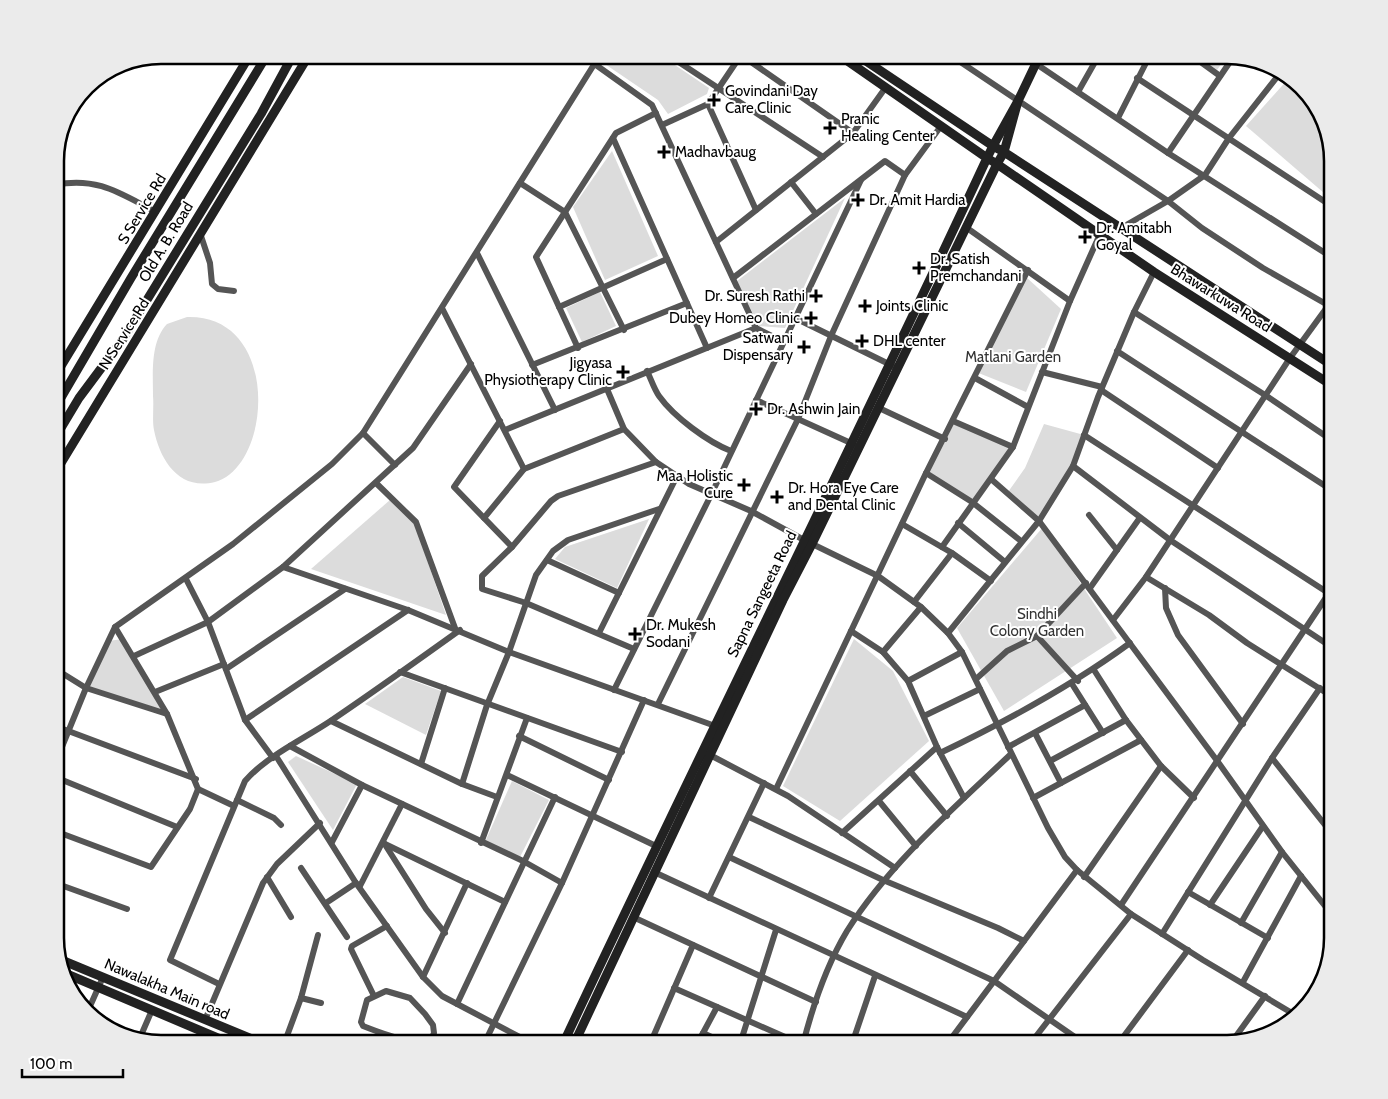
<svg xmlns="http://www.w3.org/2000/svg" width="1388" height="1099" font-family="Cabin,sans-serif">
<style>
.green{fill:#dcdcdc}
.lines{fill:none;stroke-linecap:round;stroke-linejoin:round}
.street{stroke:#555;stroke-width:6}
.secondary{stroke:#222;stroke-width:9}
.poi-dot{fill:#000;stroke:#fff;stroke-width:2}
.labels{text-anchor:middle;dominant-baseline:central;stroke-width:4;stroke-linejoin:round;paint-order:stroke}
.poi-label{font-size:15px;fill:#000;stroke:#fff;text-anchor:start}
.street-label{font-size:15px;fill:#000;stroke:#fff}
.park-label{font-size:15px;fill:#333;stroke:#fff}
.rim{fill:none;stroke:#000;stroke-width:2.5}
</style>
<rect width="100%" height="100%" fill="#fff"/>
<g class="green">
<path d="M606 55H660L709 88 707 94 668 114 658 100 602 62Z"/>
<path d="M1196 55H1228L1217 70Z"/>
<path d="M1290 77 1297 81 1322 114 1333 161V181L1324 193 1246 126Z"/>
<path d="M612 151 658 256 605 280 573 207Z"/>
<path d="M845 198 785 328 759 326 737 281Z"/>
<path d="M1026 277 1061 309 1026 392 976 372Z"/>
<path d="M600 292 616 326 582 342 566 308Z"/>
<path d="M187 317C281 314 273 466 215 482 179 491 160 460 154 430 152 420 154 407 153 396 153 373 150 342 167 324Z"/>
<path d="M953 421 1013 447 972 502 926 473Z"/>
<path d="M1044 424 1084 435 1073 466 1039 521 1008 492 1025 468Z"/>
<path d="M390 500 414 522 446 615 311 569Z"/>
<path d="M649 519 617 588 555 559 565 547Z"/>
<path d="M1043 527 1117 638 1004 711 957 628Z"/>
<path d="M123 639 167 714 86 688 108 641Z"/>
<path d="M854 639 893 671 929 741 840 821 783 786Z"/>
<path d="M403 677 441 691 426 735 365 704Z"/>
<path d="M296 756 357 784 333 830 288 762Z"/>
<path d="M512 781 549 800 520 857 485 842Z"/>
</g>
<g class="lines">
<g class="street">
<path d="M582 55 652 105 756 328 784 342"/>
<path d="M668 55 823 157"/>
<path d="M741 55 853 133"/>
<path d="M950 55 1168 201 1202 228 1263 268 1333 308"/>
<path d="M1023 55 1168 153 1333 258"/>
<path d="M1191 55 1220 76"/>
<path d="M1137 78 1333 207"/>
<path d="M1078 92 1099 55"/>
<path d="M708 104 756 210"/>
<path d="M1118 118 1150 55"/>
<path d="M662 125 708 104 741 55"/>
<path d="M613 138 707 348"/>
<path d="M1168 153 1234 56"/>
<path d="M791 182 816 214"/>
<path d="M520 183 565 212 624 330"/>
<path d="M55 185C97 176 121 194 156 212"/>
<path d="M1327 203 1333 194"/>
<path d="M967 228 1070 301"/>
<path d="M1121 228 1168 201 1205 175 1229 138 1281 72"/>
<path d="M201 236 210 263 212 284 218 289 234 291"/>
<path d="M716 242 853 133 886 87"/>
<path d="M477 253 555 410"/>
<path d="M733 278 885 161 905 175"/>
<path d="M559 307 667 259"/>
<path d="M442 308 524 469"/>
<path d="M1134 312 1265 395 1333 441"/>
<path d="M795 318 893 366"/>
<path d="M578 348 536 257 616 133 656 113"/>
<path d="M55 351 59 339 55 333"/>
<path d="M1117 351 1333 491"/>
<path d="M532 365 687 303"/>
<path d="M647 371C651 379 654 389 659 396 674 417 708 442 731 451"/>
<path d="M1042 372 1102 387"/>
<path d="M975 378 1028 407"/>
<path d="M607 389 624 429 656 462 689 484 751 511 804 540 878 576 921 607 948 633 962 652 1048 828 1065 857 1077 870 1131 914 1203 960 1297 1016"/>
<path d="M1101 390 1218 468"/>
<path d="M756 400 853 444"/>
<path d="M879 408 945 439"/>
<path d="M500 421 454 487 512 547"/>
<path d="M953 421 1013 447"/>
<path d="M505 430 756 328"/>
<path d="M363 433 395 465"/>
<path d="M1084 435 1333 596"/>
<path d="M1073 466 1170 540 1333 648"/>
<path d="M926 473 972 502 1021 541"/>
<path d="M991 479 1039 521 1218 762 1282 852 1333 916"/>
<path d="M376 483 416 522 455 628"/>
<path d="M1089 515 1117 550"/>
<path d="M484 518 524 469 624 429"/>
<path d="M958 523 1005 562"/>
<path d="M902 524 952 553 991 581"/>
<path d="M942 547 1013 447 1070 301 1100 234"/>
<path d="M547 560 619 593"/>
<path d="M283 567 408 610 509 652 718 727"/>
<path d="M1146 577 1209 615 1247 643 1333 697"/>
<path d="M186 579 208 622 245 720 273 758"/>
<path d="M1090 588 1139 519"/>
<path d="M1165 588 1166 608 1178 635 1243 724"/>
<path d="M914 602 952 553"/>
<path d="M1113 620 1146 577 1290 358 1333 299"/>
<path d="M851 631 883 652 908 681 937 747 964 798"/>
<path d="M599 633 677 476"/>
<path d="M948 633 1039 521 1073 466 1098 397 1134 312 1154 272"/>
<path d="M1037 636 1078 681"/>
<path d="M634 649 526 603 482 589V576L512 547 551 501 558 496 656 462"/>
<path d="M883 652 921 607"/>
<path d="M134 656 208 622 283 567 413 448 471 364"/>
<path d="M55 661 57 670 86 688 167 714"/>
<path d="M226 669 345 589"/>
<path d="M1094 670 1126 720 1161 766 1194 798"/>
<path d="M400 672 622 752"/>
<path d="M976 679 1007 651 1037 636 1086 583"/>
<path d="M908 681 962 652"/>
<path d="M1072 684 1103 733"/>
<path d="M614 690 711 495 861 180"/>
<path d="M155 692 224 664"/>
<path d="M658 704 798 419 831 336 905 175 941 126"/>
<path d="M924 716 980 689"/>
<path d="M245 720 408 610"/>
<path d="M331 721 462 784 497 797"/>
<path d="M55 726 196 779"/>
<path d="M1035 733 1061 783"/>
<path d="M519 736 609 780"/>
<path d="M290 746 362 785 523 861 562 883"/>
<path d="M1008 747 1085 705"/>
<path d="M940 753C1007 721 1070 687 1130 643"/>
<path d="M710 755 788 796 895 868"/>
<path d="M276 756 356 883 423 977 442 996 533 1044"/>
<path d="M1272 758 1333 835"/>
<path d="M1050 761 1126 720"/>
<path d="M55 764 86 688 115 627 233 544 332 464 363 433 600 55"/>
<path d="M421 764 445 688"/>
<path d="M910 771 947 816"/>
<path d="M507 775 656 846"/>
<path d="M55 777 177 827"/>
<path d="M462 784 487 705 509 652 536 575 553 551 568 540 659 509"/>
<path d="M198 789 234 806"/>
<path d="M776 789 926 473 1028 270"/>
<path d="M1033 798 1141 740"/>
<path d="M237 800 274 818 281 825"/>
<path d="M879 801 916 846"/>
<path d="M749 817 883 880 998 928 1024 941"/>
<path d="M55 831 151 867 190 809 198 789 167 714 115 627"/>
<path d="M842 833 937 747"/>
<path d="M332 842 362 785"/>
<path d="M383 843 505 902"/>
<path d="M384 843 426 909 445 933"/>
<path d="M481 843 527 718"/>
<path d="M729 857 994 981 1085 1044"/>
<path d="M301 868 347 937"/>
<path d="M654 872 967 1017"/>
<path d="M267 877 291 917"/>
<path d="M1084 877 1161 766"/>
<path d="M55 883 127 909"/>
<path d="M360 886 402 804"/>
<path d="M1188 892 1268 938"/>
<path d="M709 898 764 783"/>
<path d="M326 903 356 883"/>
<path d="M1121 905 1333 587"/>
<path d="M1210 905 1263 826"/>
<path d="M633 917 816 1002"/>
<path d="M1241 923 1282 852"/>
<path d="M1162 934 1272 758 1320 688"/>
<path d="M423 977 467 883"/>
<path d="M1243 982 1301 876"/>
<path d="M219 984 170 960 245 781C268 755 304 739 332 720 375 691 418 660 460 630"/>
<path d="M674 988 801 1044"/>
<path d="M374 996 351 949 352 946 387 926"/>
<path d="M301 998 321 1003"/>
<path d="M457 1004 555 797"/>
<path d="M87 1013 103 977"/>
<path d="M205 1020 263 883 277 864 320 823"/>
<path d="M703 1033 717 1007"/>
<path d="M139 1040 152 1010"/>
<path d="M1231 1043 1265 996"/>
<path d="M284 1044 301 998 318 935"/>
<path d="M429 1044 434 1033 433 1025 425 1014 410 998 386 991 367 1000 361 1022 363 1026C381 1033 414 1047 433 1037"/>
<path d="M484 1044 562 883 644 700"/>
<path d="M650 1044 693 945"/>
<path d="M697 1044 703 1033 727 1044"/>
<path d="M740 1044 776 930"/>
<path d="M803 1044C813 1005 826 966 847 931 890 863 953 809 1011 754"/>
<path d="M852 1044 875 976"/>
<path d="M947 1044 1077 870"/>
<path d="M1030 1044 1131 914"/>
<path d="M1118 1044 1188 950"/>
</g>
<g class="secondary">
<path d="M857 55 993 146 1018 101 1040 55"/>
<path d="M1018 101 1004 152 997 164 987 158 993 146 1004 152 1333 366"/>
<path d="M55 376 250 55"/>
<path d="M55 408 131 278 267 55"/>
<path d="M55 438 79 398 123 339 261 114 293 55"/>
<path d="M55 473 309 55"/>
<path d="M59 959 264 1044"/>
<path d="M62 972 232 1044"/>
<path d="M563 1044C702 747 849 455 987 158L839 55"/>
<path d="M574 1044 783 600 812 544 997 164 1154 272 1333 386"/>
</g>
</g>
<g class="poi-dot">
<path d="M711.5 92.5h5v5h5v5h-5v5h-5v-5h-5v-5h5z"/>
<path d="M827.5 120.5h5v5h5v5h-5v5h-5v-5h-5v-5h5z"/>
<path d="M661.5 144.5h5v5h5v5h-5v5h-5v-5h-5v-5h5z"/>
<path d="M855.5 192.5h5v5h5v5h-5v5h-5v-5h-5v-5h5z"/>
<path d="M1082.5 229.5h5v5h5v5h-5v5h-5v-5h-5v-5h5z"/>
<path d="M916.5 260.5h5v5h5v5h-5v5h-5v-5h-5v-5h5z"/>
<path d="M813.5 288.5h5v5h5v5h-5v5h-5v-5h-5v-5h5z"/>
<path d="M862.5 298.5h5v5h5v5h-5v5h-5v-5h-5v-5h5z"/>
<path d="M808.5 310.5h5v5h5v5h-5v5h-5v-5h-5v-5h5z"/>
<path d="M859.5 333.5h5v5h5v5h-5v5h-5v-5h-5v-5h5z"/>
<path d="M801.5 339.5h5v5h5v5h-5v5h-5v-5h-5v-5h5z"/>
<path d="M620.5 364.5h5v5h5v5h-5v5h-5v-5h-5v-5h5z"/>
<path d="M753.5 401.5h5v5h5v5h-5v5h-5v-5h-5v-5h5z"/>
<path d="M741.5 477.5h5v5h5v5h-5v5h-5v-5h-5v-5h5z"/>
<path d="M774.5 489.5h5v5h5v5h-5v5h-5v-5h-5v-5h5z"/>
<path d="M632.5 626.5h5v5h5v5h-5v5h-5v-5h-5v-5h5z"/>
</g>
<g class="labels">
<g class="poi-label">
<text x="725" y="91">Govindani Day<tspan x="725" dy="17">Care Clinic</tspan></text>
<text x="841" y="119">Pranic<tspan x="841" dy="17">Healing Center</tspan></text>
<text x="675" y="152">Madhavbaug</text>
<text x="869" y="200">Dr. Amit Hardia</text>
<text x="1096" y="228">Dr. Amitabh<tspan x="1096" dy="17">Goyal</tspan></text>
<text x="930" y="259">Dr. Satish<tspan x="930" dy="17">Premchandani</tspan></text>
<text x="805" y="296" text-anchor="end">Dr. Suresh Rathi</text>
<text x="876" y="306">Joints Clinic</text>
<text x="800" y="318" text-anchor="end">Dubey Homeo Clinic</text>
<text x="793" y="338" text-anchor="end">Satwani<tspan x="793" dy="17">Dispensary</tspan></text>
<text x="873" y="341">DHL center</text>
<text x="612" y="363" text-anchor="end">Jigyasa<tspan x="612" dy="17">Physiotherapy Clinic</tspan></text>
<text x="767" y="409">Dr. Ashwin Jain</text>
<text x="733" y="476" text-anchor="end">Maa Holistic<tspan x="733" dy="17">Cure</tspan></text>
<text x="788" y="488">Dr. Hora Eye Care<tspan x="788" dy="17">and Dental Clinic</tspan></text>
<text x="646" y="625">Dr. Mukesh<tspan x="646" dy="17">Sodani</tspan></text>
</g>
<g class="street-label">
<text transform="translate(142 209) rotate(-59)">S Service Rd</text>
<text transform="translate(166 242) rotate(-59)">Old A. B. Road</text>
<text transform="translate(1221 298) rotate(32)">Bhawarkuwa Road</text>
<text transform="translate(124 334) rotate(-58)">N Service Rd</text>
<text transform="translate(762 594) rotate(-64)">Sapna Sangeeta Road</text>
<text transform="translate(167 989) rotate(23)">Nawalakha Main road</text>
</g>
<g class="park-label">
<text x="1013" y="357">Matlani Garden</text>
<text x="1037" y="614">Sindhi<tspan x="1037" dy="17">Colony Garden</tspan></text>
</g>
</g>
<path d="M0 0H1388V1099H0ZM161 64H1227A97 97 0 0 1 1324 161V938A97 97 0 0 1 1227 1035H161A97 97 0 0 1 64 938V161A97 97 0 0 1 161 64Z" fill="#ebebeb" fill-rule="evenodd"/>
<path class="rim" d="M161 64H1227A97 97 0 0 1 1324 161V938A97 97 0 0 1 1227 1035H161A97 97 0 0 1 64 938V161A97 97 0 0 1 161 64Z"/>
<path d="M22 1069v8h101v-8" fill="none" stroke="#000000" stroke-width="2.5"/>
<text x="30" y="1069" font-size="15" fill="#000000" stroke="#ffffff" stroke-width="4" paint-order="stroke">100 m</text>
</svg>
